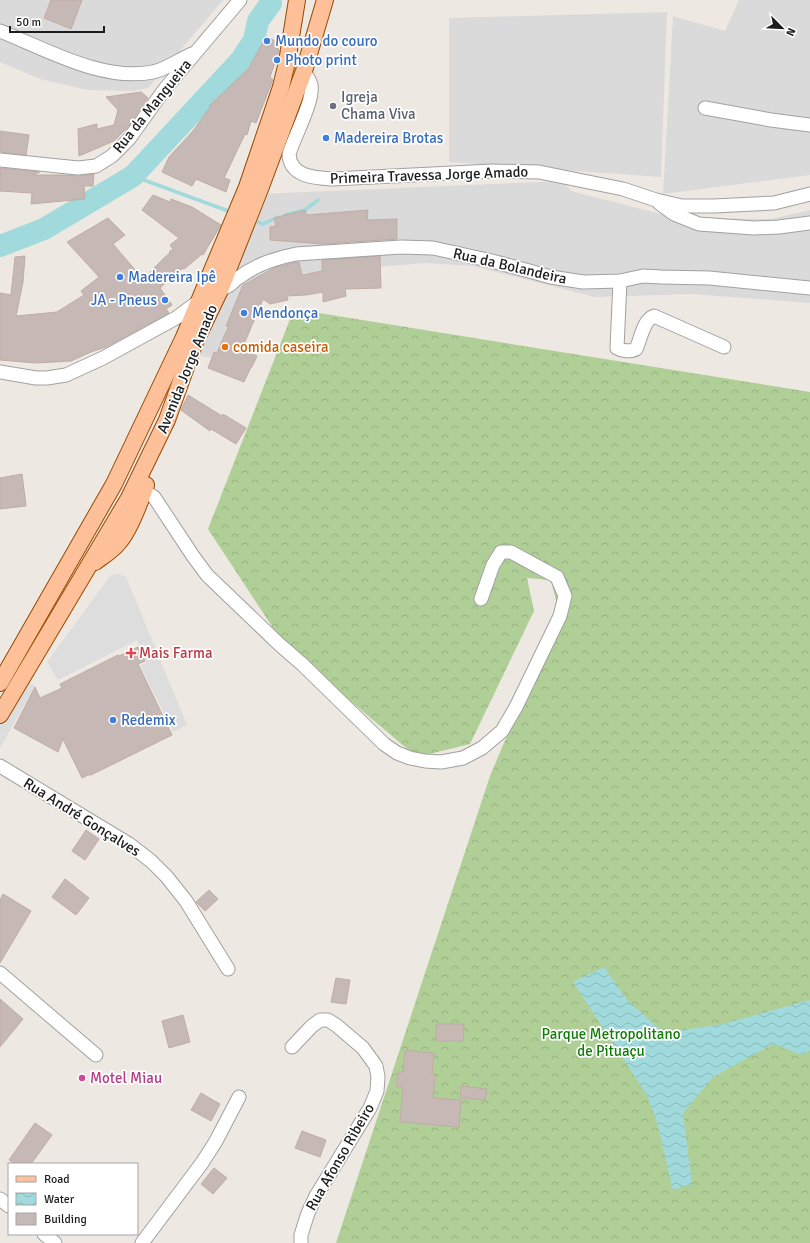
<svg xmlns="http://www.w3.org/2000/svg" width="810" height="1243" font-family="Signika,sans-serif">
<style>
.residential{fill:#dbdada}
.forest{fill:url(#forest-crowns)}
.parking{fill:#ddd}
.water{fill:url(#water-waves)}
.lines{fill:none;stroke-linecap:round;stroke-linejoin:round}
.stream{stroke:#a1dadd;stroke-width:3.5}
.river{stroke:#a1dadd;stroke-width:22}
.building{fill:#c6b9b5;stroke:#c0aca4}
.minor-casing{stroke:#a1a1a1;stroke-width:15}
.major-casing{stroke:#964a00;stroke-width:18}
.minor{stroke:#fff;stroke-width:13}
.major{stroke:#fec098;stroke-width:16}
.shop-dot{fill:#3f7fe0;stroke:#fff;stroke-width:1.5}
.worship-dot{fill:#6b7280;stroke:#fff;stroke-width:1.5}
.food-dot{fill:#e8710a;stroke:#fff;stroke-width:1.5}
.health-dot{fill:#e0444e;stroke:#fff;stroke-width:1.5}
.hotel-dot{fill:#d1479c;stroke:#fff;stroke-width:1.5}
.labels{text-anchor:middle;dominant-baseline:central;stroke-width:3.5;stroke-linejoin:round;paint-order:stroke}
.shop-label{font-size:15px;fill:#366cbe;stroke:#fff;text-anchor:start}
.worship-label{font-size:15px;fill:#5b616d;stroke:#fff;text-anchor:start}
.street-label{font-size:15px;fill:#1d1d1d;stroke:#fff}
.food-label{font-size:15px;fill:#c56008;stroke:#fff;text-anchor:start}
.health-label{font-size:15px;fill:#be3a42;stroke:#fff;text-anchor:start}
.park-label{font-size:15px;fill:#137d09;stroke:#fff}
.hotel-label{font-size:15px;fill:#b23c85;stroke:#fff;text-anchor:start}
</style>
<defs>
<pattern id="forest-crowns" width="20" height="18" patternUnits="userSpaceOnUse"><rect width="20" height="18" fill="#b0cf96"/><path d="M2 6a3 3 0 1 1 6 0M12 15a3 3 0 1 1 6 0" fill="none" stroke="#97b181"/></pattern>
<pattern id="water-waves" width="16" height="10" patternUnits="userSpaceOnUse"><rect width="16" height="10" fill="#a1dadd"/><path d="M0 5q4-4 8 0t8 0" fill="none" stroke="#8abbbd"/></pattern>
</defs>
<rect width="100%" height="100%" fill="#eee8e2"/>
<g class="residential">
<path d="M0 0H223L148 88 133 91 87 90 40 79 0 62Z"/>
<path d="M739 0H810V175L663 194 673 16 725 31Z"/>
<path d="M667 12 661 177 449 162V18Z"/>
<path d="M563 181 571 191 677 218 771 219 810 210V303L691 294 595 297 472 266 425 263 285 275 236 303 226 326 225 337 217 352 216 358 182 354 260 194Z"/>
</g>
<path class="forest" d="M294 309 810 392V1243H336L490 776 559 613 551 580 527 578 534 611 470 744 417 757 285 646 208 529Z"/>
<g class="parking">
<path d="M119 574 126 577 187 725 173 732 140 665 147 663 137 640 58 680 47 662 111 575Z"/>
<path d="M22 679 35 686 0 748V719Z"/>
</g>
<path class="water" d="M604 967 627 1000 664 1033 723 1024 810 1000V1050L803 1055 773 1044 713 1077 683 1113 692 1184 673 1190 657 1122 647 1095 573 982Z"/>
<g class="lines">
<g class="stream">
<path d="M133 176 231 212"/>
<path d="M285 215 305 210 318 200"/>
<path d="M252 220 263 224 278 217"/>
</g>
<path class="river" d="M0 246 44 229 133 176 241 60 254 40 258 21 271 3"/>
</g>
<g class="building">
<path d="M51 0H82L71 29 44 18Z"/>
<path d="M266 36 275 41V48H278L279 51 270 77 273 80 272 82 256 123 251 121 247 135 245 134 224 178 230 180 226 192 196 179 192 186 162 172 169 157 192 132 211 106H209L249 68Z"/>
<path d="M141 92 148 98 127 128 114 141 79 156 78 129 97 124V129L114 125 118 110 106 97Z"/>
<path d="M0 131 29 135 26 155 0 152Z"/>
<path d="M0 168 40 172 33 175H63L79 176 94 174 93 186H84L85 199 31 204 32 193 0 191Z"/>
<path d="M153 195 170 202 171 199 192 207 221 225 203 255 202 254 184 269 183 268 176 274V273L160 288 172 305 166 309 169 313 106 347 91 352 71 361 35 363 0 360V293L11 295 15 257 25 256 23 282 16 316 57 312 84 295 81 291 99 277 67 242 108 218 125 235 113 244 143 279 164 258 170 253 169 252 173 249 170 245 179 238 142 210Z"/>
<path d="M305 210 307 215 368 210 367 220 397 219V239L324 244 270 240V227L276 226 274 218Z"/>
<path d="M380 256 381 288 345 289 346 296 323 302V292L306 295 287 296 288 300 270 304 263 299 242 349 257 356 252 367H251L244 382 208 368 214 352 217 353 228 327 226 326 243 285 276 267 297 262H299L302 275 322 271V260Z"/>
<path d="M188 395 222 416 223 414 246 428 236 444 211 429 210 431 181 410Z"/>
<path d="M22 474 26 506 0 509V478Z"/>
<path d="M138 647 145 661 138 664 172 735 91 775H88L82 778 63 739 58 752 14 728 35 687 40 698 62 688 60 684 118 655 119 656Z"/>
<path d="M86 830 99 839 85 860 72 851Z"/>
<path d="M65 879 89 898 76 915 52 897Z"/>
<path d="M209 890 218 899 205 911 196 902Z"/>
<path d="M3 894 31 911 0 963V900Z"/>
<path d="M336 978 350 980 346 1004 331 1002Z"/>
<path d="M0 999 23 1019 0 1047Z"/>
<path d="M183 1015 190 1042 169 1048 162 1021Z"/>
<path d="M436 1024H464L463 1041H436Z"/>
<path d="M405 1050 434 1053 432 1074 435 1075 433 1098 461 1100 459 1127 400 1122 403 1087 396 1086 398 1072H403Z"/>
<path d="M461 1086 487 1089 485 1100 460 1098Z"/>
<path d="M201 1093 220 1104 211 1121 191 1110Z"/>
<path d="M35 1123 52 1135 31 1164H15L9 1160Z"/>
<path d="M302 1131 326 1140 320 1157 295 1148Z"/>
<path d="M214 1168 227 1178 213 1194 201 1184Z"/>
</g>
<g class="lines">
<defs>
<g id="minor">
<path d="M0 31C46 49 102 82 153 72 165 70 180 59 192 54"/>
<path d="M304 71C306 75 310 80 311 85 314 101 294 137 289 154 290 177 315 178 333 179L492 171 539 172 623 189 656 200 682 206H714L774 203 810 194"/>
<path d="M705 108 771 120 810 125"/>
<path d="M0 160 78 168 96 166 112 156 129 139 164 90 240 0"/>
<path d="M659 203 674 214 699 224 754 228 779 227 810 223"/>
<path d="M620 281 617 348C622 351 631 352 636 349 641 339 643 320 654 316L724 347"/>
<path d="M220 290C223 288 228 287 231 284 234 282 235 279 238 278 255 265 276 258 296 254L401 247 433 248 492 261 551 277 583 282 620 281 643 276 662 277 709 278 810 288"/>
<path d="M0 372 36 378H47L66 375 103 358 176 318 199 301"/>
<path d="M144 491 154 497 193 556 207 575 280 645 302 664 384 744 397 753 410 758 425 761 441 762 463 758 482 748 502 731 516 707 560 616 565 596 557 577 511 552H501L493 565 481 599"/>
<path d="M0 766 129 844 151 861 167 877 186 901 228 969"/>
<path d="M0 973 96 1055"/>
<path d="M292 1047 312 1026 320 1020H328L336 1025 363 1048 376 1066 378 1077 377 1091 370 1108 316 1196 308 1213 301 1235V1243"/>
<path d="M0 1199 9 1206"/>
<path d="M44 1234 55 1243"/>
<path d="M142 1243 202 1163 216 1141 239 1097"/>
</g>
<g id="major">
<path d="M95 562C103 556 112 551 119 542 130 530 140 502 146 485"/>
<path d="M0 683 114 484 184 337 247 187 281 87 287 62 297 0"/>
<path d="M0 715 129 498 167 420 195 342 220 290 260 189 304 71 325 0"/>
</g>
</defs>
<use href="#minor" class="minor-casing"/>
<use href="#major" class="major-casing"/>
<use href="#minor" class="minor"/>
<use href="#major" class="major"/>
</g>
<g class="shop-dot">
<circle cx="267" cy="41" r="4"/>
<circle cx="277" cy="60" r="4"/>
<circle cx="326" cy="138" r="4"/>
<circle cx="120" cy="277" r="4"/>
<circle cx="165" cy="300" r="4"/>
<circle cx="244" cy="313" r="4"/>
<circle cx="113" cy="720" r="4"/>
</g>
<circle class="worship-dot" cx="333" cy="106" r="4"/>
<circle class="food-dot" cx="225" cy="347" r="4"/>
<path class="health-dot" d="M129 647h4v4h4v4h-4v4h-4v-4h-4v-4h4z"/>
<circle class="hotel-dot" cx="82" cy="1078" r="4"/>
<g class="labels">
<g class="shop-label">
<text x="275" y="41">Mundo do couro</text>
<text x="285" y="60">Photo print</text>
<text x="334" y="138">Madereira Brotas</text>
<text x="128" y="277">Madereira Ipê</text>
<text x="157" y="300" text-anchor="end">JA - Pneus</text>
<text x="252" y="313">Mendonça</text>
<text x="121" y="720">Redemix</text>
</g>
<g class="worship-label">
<text x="341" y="97">Igreja<tspan x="341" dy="17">Chama Viva</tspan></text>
</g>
<g class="street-label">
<text transform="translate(152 106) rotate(-51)">Rua da Mangueira</text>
<text transform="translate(429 175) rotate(-2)">Primeira Travessa Jorge Amado</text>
<text transform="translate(510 266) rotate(13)">Rua da Bolandeira</text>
<text transform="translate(187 369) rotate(-68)">Avenida Jorge Amado</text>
<text transform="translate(82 817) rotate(32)">Rua André Gonçalves</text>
<text transform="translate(340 1157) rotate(-60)">Rua Afonso Ribeiro</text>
</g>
<g class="food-label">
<text x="233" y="347">comida caseira</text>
</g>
<g class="health-label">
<text x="139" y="653">Mais Farma</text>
</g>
<g class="park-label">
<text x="611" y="1034">Parque Metropolitano<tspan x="611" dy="17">de Pituaçu</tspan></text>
</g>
<g class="hotel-label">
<text x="90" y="1078">Motel Miau</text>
</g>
</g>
<rect x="8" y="1163" width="130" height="72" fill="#ffffff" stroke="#a5a5a5"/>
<rect x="16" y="1176" width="20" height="6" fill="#fec098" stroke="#a5a5a5"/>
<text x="44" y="1183" font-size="12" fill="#1d1d1d">Road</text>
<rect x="16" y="1193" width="20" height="12" fill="url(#water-waves)" stroke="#a5a5a5"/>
<text x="44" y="1203" font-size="12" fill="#1d1d1d">Water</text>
<rect x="16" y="1213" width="20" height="12" fill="#c6b9b5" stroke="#a5a5a5"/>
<text x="44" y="1223" font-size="12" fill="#1d1d1d">Building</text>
<g transform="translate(782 28) rotate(114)" stroke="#ffffff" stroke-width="3" paint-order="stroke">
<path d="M0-3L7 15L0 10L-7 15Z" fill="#1d1d1d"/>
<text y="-6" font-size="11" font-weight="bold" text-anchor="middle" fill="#1d1d1d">N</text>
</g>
<path d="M10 26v6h94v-6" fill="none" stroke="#1d1d1d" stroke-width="2"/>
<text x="16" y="26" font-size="12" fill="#1d1d1d" stroke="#ffffff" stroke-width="3" paint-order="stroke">50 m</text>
</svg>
